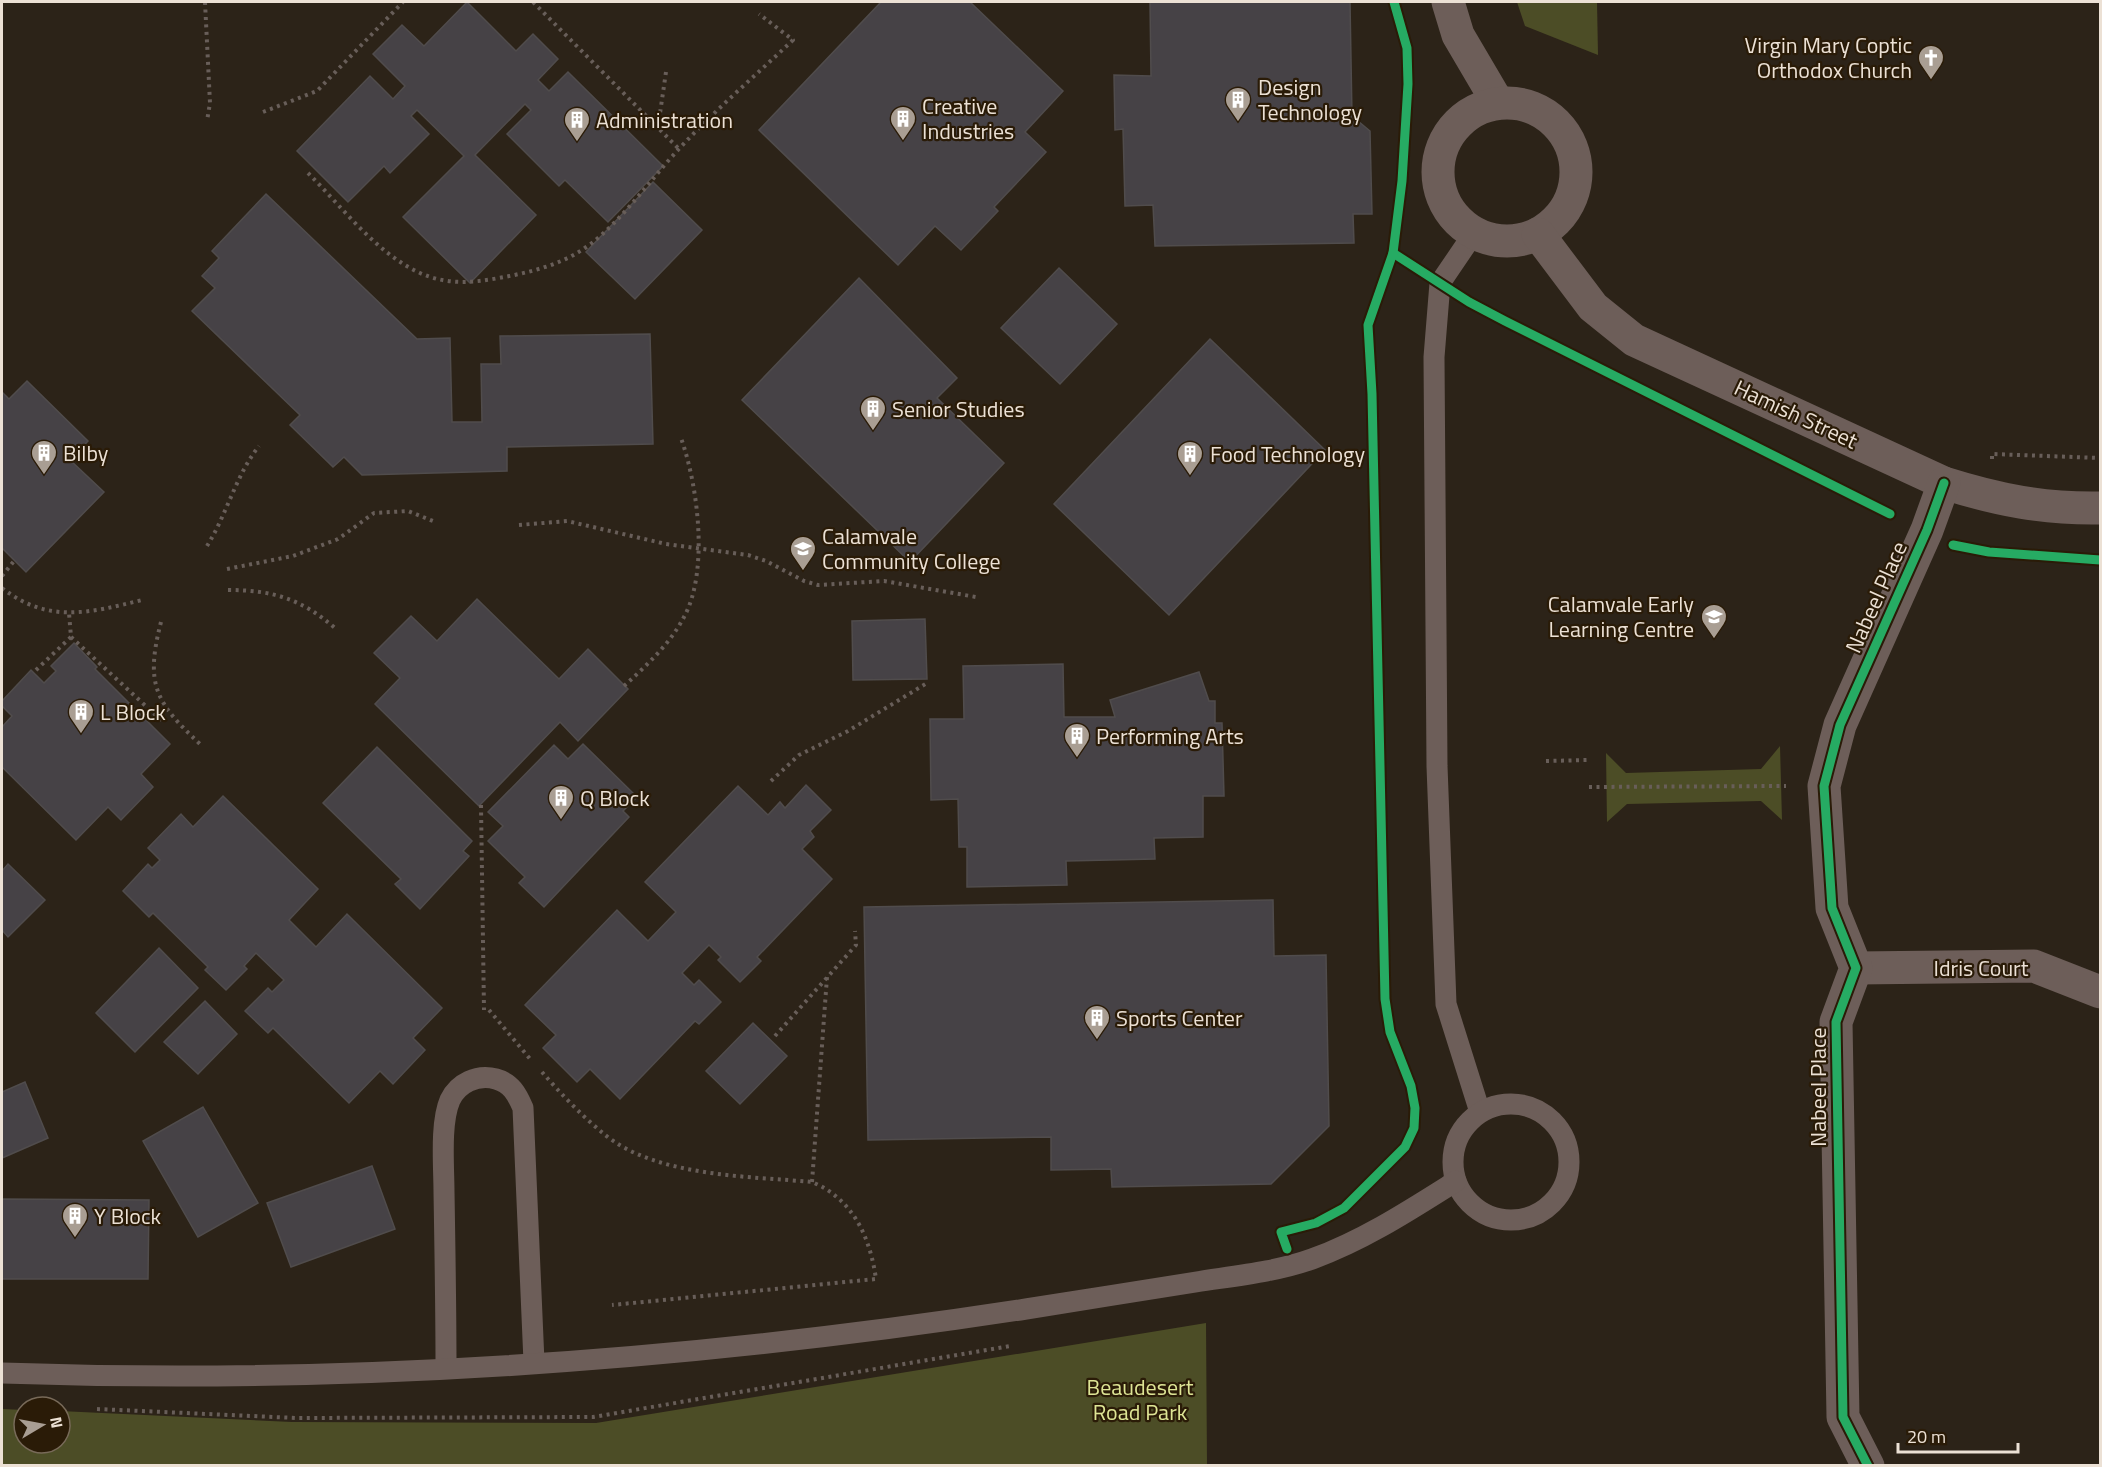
<svg xmlns="http://www.w3.org/2000/svg" width="2102" height="1467" font-family="'Titillium Web',sans-serif">
<style>
.green{fill:#4c4d26}
.building{fill:#464246;stroke:#504c4c;stroke-width:1.5}
.lines{fill:none;stroke-linecap:round;stroke-linejoin:round}
.path{stroke:#685e59;stroke-width:4;stroke-dasharray:3 4.5;stroke-linecap:butt}
.service{stroke:#6d5e59;stroke-width:21}
.minor{stroke:#6d5e59;stroke-width:33}
.cycleway-casing{stroke:#2a1b07;stroke-width:13}
.cycleway{stroke:#26ab63;stroke-width:9}
.labels{text-anchor:middle;dominant-baseline:central;stroke-width:4.5;stroke-linejoin:round;paint-order:stroke}
.poi-label{font-size:22px;fill:#ece1d5;stroke:#2a1b07;text-anchor:start}
.street-label{font-size:22px;fill:#ece1d5;stroke:#2a1b07}
.park-label{font-size:22px;fill:#dee595;stroke:#2a1b07}
</style>
<rect width="100%" height="100%" fill="#2c2318"/>
<g class="green">
<path d="M1517 2H1597L1598 55 1525 26Z"/>
<path d="M1780 746 1782 820 1761 801 1627 804 1607 822 1606 753 1626 773 1761 769Z"/>
<path d="M1206 1323 1207 1465H2V1409L24 1410V1443H60V1411L292 1422 596 1423Z"/>
</g>
<g class="building">
<path d="M467 2 516 51 533 34 558 59 538 80 549 91 568 72 663 166 608 222 565 180 559 186 507 134 531 110 525 104 475 155 536 215 470 283 403 217 464 156 417 110 411 116 429 134 390 173 384 166 348 202 297 151 370 76 393 99 405 86 373 54 402 25 424 46Z"/>
<path d="M881 2H970L1063 91 1025 132 1046 152 994 207 998 211 961 250 935 226 898 265 759 130Z"/>
<path d="M1150 2H1350L1352 116 1370 131 1372 214H1353L1354 243 1155 246 1153 205 1125 206 1123 129 1115 130 1114 75 1151 76Z"/>
<path d="M653 182 702 230 635 299 586 252Z"/>
<path d="M266 194 417 339 450 338 452 422H482L481 364H501L500 336 650 334 653 444 507 447V471L362 475 344 457 333 467 290 425 300 415 192 311 215 288 202 276 219 258 212 251Z"/>
<path d="M1059 268 1117 324 1060 384 1001 328Z"/>
<path d="M859 278 957 378 937 398 1004 463 910 562 742 400Z"/>
<path d="M1210 339 1325 450 1169 615 1054 504Z"/>
<path d="M27 381 88 441 70 460 104 492 26 572 2 548V392L9 399Z"/>
<path d="M477 599 559 679 588 649 628 689 578 741 560 722 479 806 375 704 400 678 374 653 411 616 437 641Z"/>
<path d="M925 619 927 679 853 680 852 621Z"/>
<path d="M74 643 97 667 95 669 170 744 141 774 153 787 121 820 108 807 76 840 2 767V727L12 716 2 706V701L31 670 44 683 56 671 51 666Z"/>
<path d="M1063 664 1064 717H1115L1110 700 1199 672 1209 701H1215V723H1222L1224 796H1203V837L1154 838 1155 859 1066 861 1067 885 967 887V847H959L958 799 931 800 930 719H964L963 666Z"/>
<path d="M583 744 637 797 623 811 629 817 544 907 519 883 525 877 488 841 503 826 488 812 554 745 568 759Z"/>
<path d="M377 747 472 841 463 851 469 856 420 909 395 884 401 879 323 803Z"/>
<path d="M806 785 831 810 810 831 814 837 802 849 832 879 757 957 761 961 740 982 718 960 721 957 709 945 682 973 694 985 699 980 721 1002 699 1024 695 1021 620 1099 590 1069 577 1082 543 1048 556 1035 525 1005 617 910 648 941 676 912 645 882 738 786 768 815 780 802 785 808Z"/>
<path d="M223 796 318 889 289 920 316 947 347 914 442 1008 413 1038 425 1050 393 1084 380 1071 349 1103 273 1028 268 1033 245 1011 268 988 272 992 284 980 256 953 244 966 247 969 226 990 205 970 208 967 153 913 149 917 123 891 148 864 152 868 160 860 148 848 181 814 193 827Z"/>
<path d="M8 864 45 900 8 937 2 930V871Z"/>
<path d="M1273 900 1274 956 1326 955 1329 1126 1271 1184 1112 1187 1111 1169 1051 1170V1137L868 1140 864 907Z"/>
<path d="M159 948 198 988 135 1052 96 1013Z"/>
<path d="M205 1001 237 1034 198 1074 164 1042Z"/>
<path d="M753 1023 787 1056 740 1104 706 1071Z"/>
<path d="M25 1082 48 1138 2 1158V1092Z"/>
<path d="M203 1107 258 1203 198 1237 143 1141Z"/>
<path d="M372 1166 395 1229 291 1267 267 1203Z"/>
<path d="M2 1199 149 1200 148 1279H2Z"/>
</g>
<g class="lines">
<g class="path">
<path d="M205 2 210 103 207 121"/>
<path d="M533 2 679 149"/>
<path d="M263 112 317 91 403 2"/>
<path d="M658 127 666 72"/>
<path d="M308 173C342 207 376 253 420 273 447 285 471 283 499 278 526 273 553 267 577 253 615 231 648 182 678 150 714 111 755 76 793 40L759 14"/>
<path d="M1992 459V454L2100 458"/>
<path d="M519 525 567 521 666 544 748 555 766 561 804 581 818 585 884 581 976 597"/>
<path d="M207 546C227 514 236 475 259 446"/>
<path d="M227 569 293 556 338 539 374 513 408 511 433 521"/>
<path d="M2 576 14 561"/>
<path d="M2 588C48 624 89 613 142 600"/>
<path d="M228 590C273 590 302 599 336 629"/>
<path d="M161 622C145 684 155 702 200 744"/>
<path d="M71 637 162 721"/>
<path d="M36 670 71 637 69 613"/>
<path d="M624 686C646 666 670 644 684 617 709 571 698 486 681 438"/>
<path d="M1546 761 1588 760"/>
<path d="M771 781 799 755 848 731 927 683"/>
<path d="M1589 787 1786 786"/>
<path d="M481 805 484 1010"/>
<path d="M489 1010 531 1060"/>
<path d="M775 1036 856 945 855 931"/>
<path d="M542 1072C560 1093 583 1117 604 1134 656 1177 748 1176 812 1182 853 1199 870 1237 876 1279L612 1305"/>
<path d="M812 1182 827 977"/>
<path d="M97 1409 296 1418 593 1417 1010 1346"/>
</g>
<g class="service">
<path d="M1474 233 1440 283 1434 357 1437 766 1446 1004 1480 1112"/>
<circle cx="1511" cy="1162" r="58"/>
<path d="M446 1367C446 1309 445 1250 444 1192 444 1167 440 1123 450 1100 458 1083 477 1074 496 1079 511 1083 517 1094 523 1108L534 1362"/>
<path d="M2 1373C343 1385 689 1361 1026 1309 1083 1300 1139 1291 1196 1282 1234 1276 1276 1272 1312 1259 1364 1240 1410 1210 1456 1181"/>
</g>
<g class="minor">
<path d="M1448 2 1458 35 1498 103"/>
<circle cx="1507" cy="172" r="69"/>
<path d="M1538 234 1593 307 1634 340 1944 483C1998 500 2044 509 2100 508"/>
<path d="M1856 968 2034 966 2100 992"/>
<path d="M1868 1466 1843 1417 1836 1022 1856 968 1832 908 1824 786 1840 725 1927 530 1944 483"/>
</g>
<defs>
<g id="cycleway">
<path d="M1393 253 1469 302 1505 321 1890 514"/>
<path d="M1953 545 1989 552 2100 560"/>
<path d="M1287 1249 1281 1232 1316 1223 1344 1208 1405 1147 1414 1128 1415 1108 1411 1086 1390 1032 1385 999 1372 394 1368 325 1393 253 1402 181 1408 84 1407 48 1394 2"/>
<path d="M1868 1466 1843 1417 1836 1022 1856 968 1832 908 1824 786 1840 725 1927 530 1944 483"/>
</g>
</defs>
<use href="#cycleway" class="cycleway-casing"/>
<use href="#cycleway" class="cycleway"/>
</g>
<defs>
<symbol id="church-pin" viewBox="-11 -11 22 30"><path d="M0 17L-7.5 6A9.5 9.5 0 1 1 7.5 6Z" fill="#a99e93" stroke="#2a1b07"/><path d="M-1.2-6h2.4v3.5h3.3v2.4h-3.3V6h-2.4V-.1h-3.3v-2.4h3.3Z" fill="#fff"/></symbol>
<symbol id="building-pin" viewBox="-11 -11 22 30"><path d="M0 17L-7.5 6A9.5 9.5 0 1 1 7.5 6Z" fill="#a99e93" stroke="#2a1b07"/><path d="M-4-6H4V6H1V3H-1V6H-4ZM-2.5-4.3h1.7v1.8h-1.7ZM.8-4.3h1.7v1.8H.8ZM-2.5-1h1.7V.8h-1.7ZM.8-1h1.7V.8H.8Z" fill="#fff"/></symbol>
<symbol id="school-pin" viewBox="-11 -11 22 30"><path d="M0 17L-7.5 6A9.5 9.5 0 1 1 7.5 6Z" fill="#a99e93" stroke="#2a1b07"/><path d="M0-5L7-2L0 1L-7-2ZM-4 1L0 2.5L4 1V4Q0 6-4 4Z" fill="#fff"/></symbol>
</defs>
<g fill-rule="evenodd">
<use href="#church-pin" x="1916" y="43" width="30" height="40"/>
<use href="#building-pin" x="1223" y="85" width="30" height="40"/>
<use href="#building-pin" x="888" y="104" width="30" height="40"/>
<use href="#building-pin" x="562" y="105" width="30" height="40"/>
<use href="#building-pin" x="858" y="394" width="30" height="40"/>
<use href="#building-pin" x="29" y="438" width="30" height="40"/>
<use href="#building-pin" x="1175" y="439" width="30" height="40"/>
<use href="#school-pin" x="788" y="534" width="30" height="40"/>
<use href="#school-pin" x="1699" y="602" width="30" height="40"/>
<use href="#building-pin" x="66" y="697" width="30" height="40"/>
<use href="#building-pin" x="1062" y="721" width="30" height="40"/>
<use href="#building-pin" x="546" y="783" width="30" height="40"/>
<use href="#building-pin" x="1082" y="1003" width="30" height="40"/>
<use href="#building-pin" x="60" y="1201" width="30" height="40"/>
</g>
<g class="labels">
<g class="poi-label">
<text x="1912" y="45" text-anchor="end">Virgin Mary Coptic<tspan x="1912" dy="25">Orthodox Church</tspan></text>
<text x="1258" y="87">Design<tspan x="1258" dy="25">Technology</tspan></text>
<text x="922" y="106">Creative<tspan x="922" dy="25">Industries</tspan></text>
<text x="596" y="120">Administration</text>
<text x="892" y="409">Senior Studies</text>
<text x="63" y="453">Bilby</text>
<text x="1210" y="454">Food Technology</text>
<text x="822" y="536">Calamvale<tspan x="822" dy="25">Community College</tspan></text>
<text x="1694" y="604" text-anchor="end">Calamvale Early<tspan x="1694" dy="25">Learning Centre</tspan></text>
<text x="100" y="712">L Block</text>
<text x="1096" y="736">Performing Arts</text>
<text x="580" y="798">Q Block</text>
<text x="1116" y="1018">Sports Center</text>
<text x="94" y="1216">Y Block</text>
</g>
<g class="street-label">
<text transform="translate(1796 414) rotate(25)">Hamish Street</text>
<text transform="translate(1876 597) rotate(-66)">Nabeel Place</text>
<text x="1981" y="968">Idris Court</text>
<text transform="translate(1818 1087) rotate(-90)">Nabeel Place</text>
</g>
<g class="park-label">
<text x="1140" y="1387">Beaudesert<tspan x="1140" dy="25">Road Park</tspan></text>
</g>
</g>
<rect width="2102" height="1467" fill="none" stroke="#ece1d5" stroke-width="6"/>
<g transform="translate(42 1425) rotate(80)"><circle r="28" fill="#2a1b07" stroke="#786a59" stroke-width="1.5"/>
<path d="M0-4.5L10 22L0 15L-10 22Z" fill="#a99e93"/>
<text y="-9" font-size="16" font-weight="bold" text-anchor="middle" fill="#ece1d5">N</text>
</g>
<path d="M1898 1443v9h120v-9" fill="none" stroke="#ece1d5" stroke-width="3"/>
<text x="1907" y="1443" font-size="18" fill="#ece1d5" stroke="#2a1b07" stroke-width="4.5" paint-order="stroke">20 m</text>
</svg>
